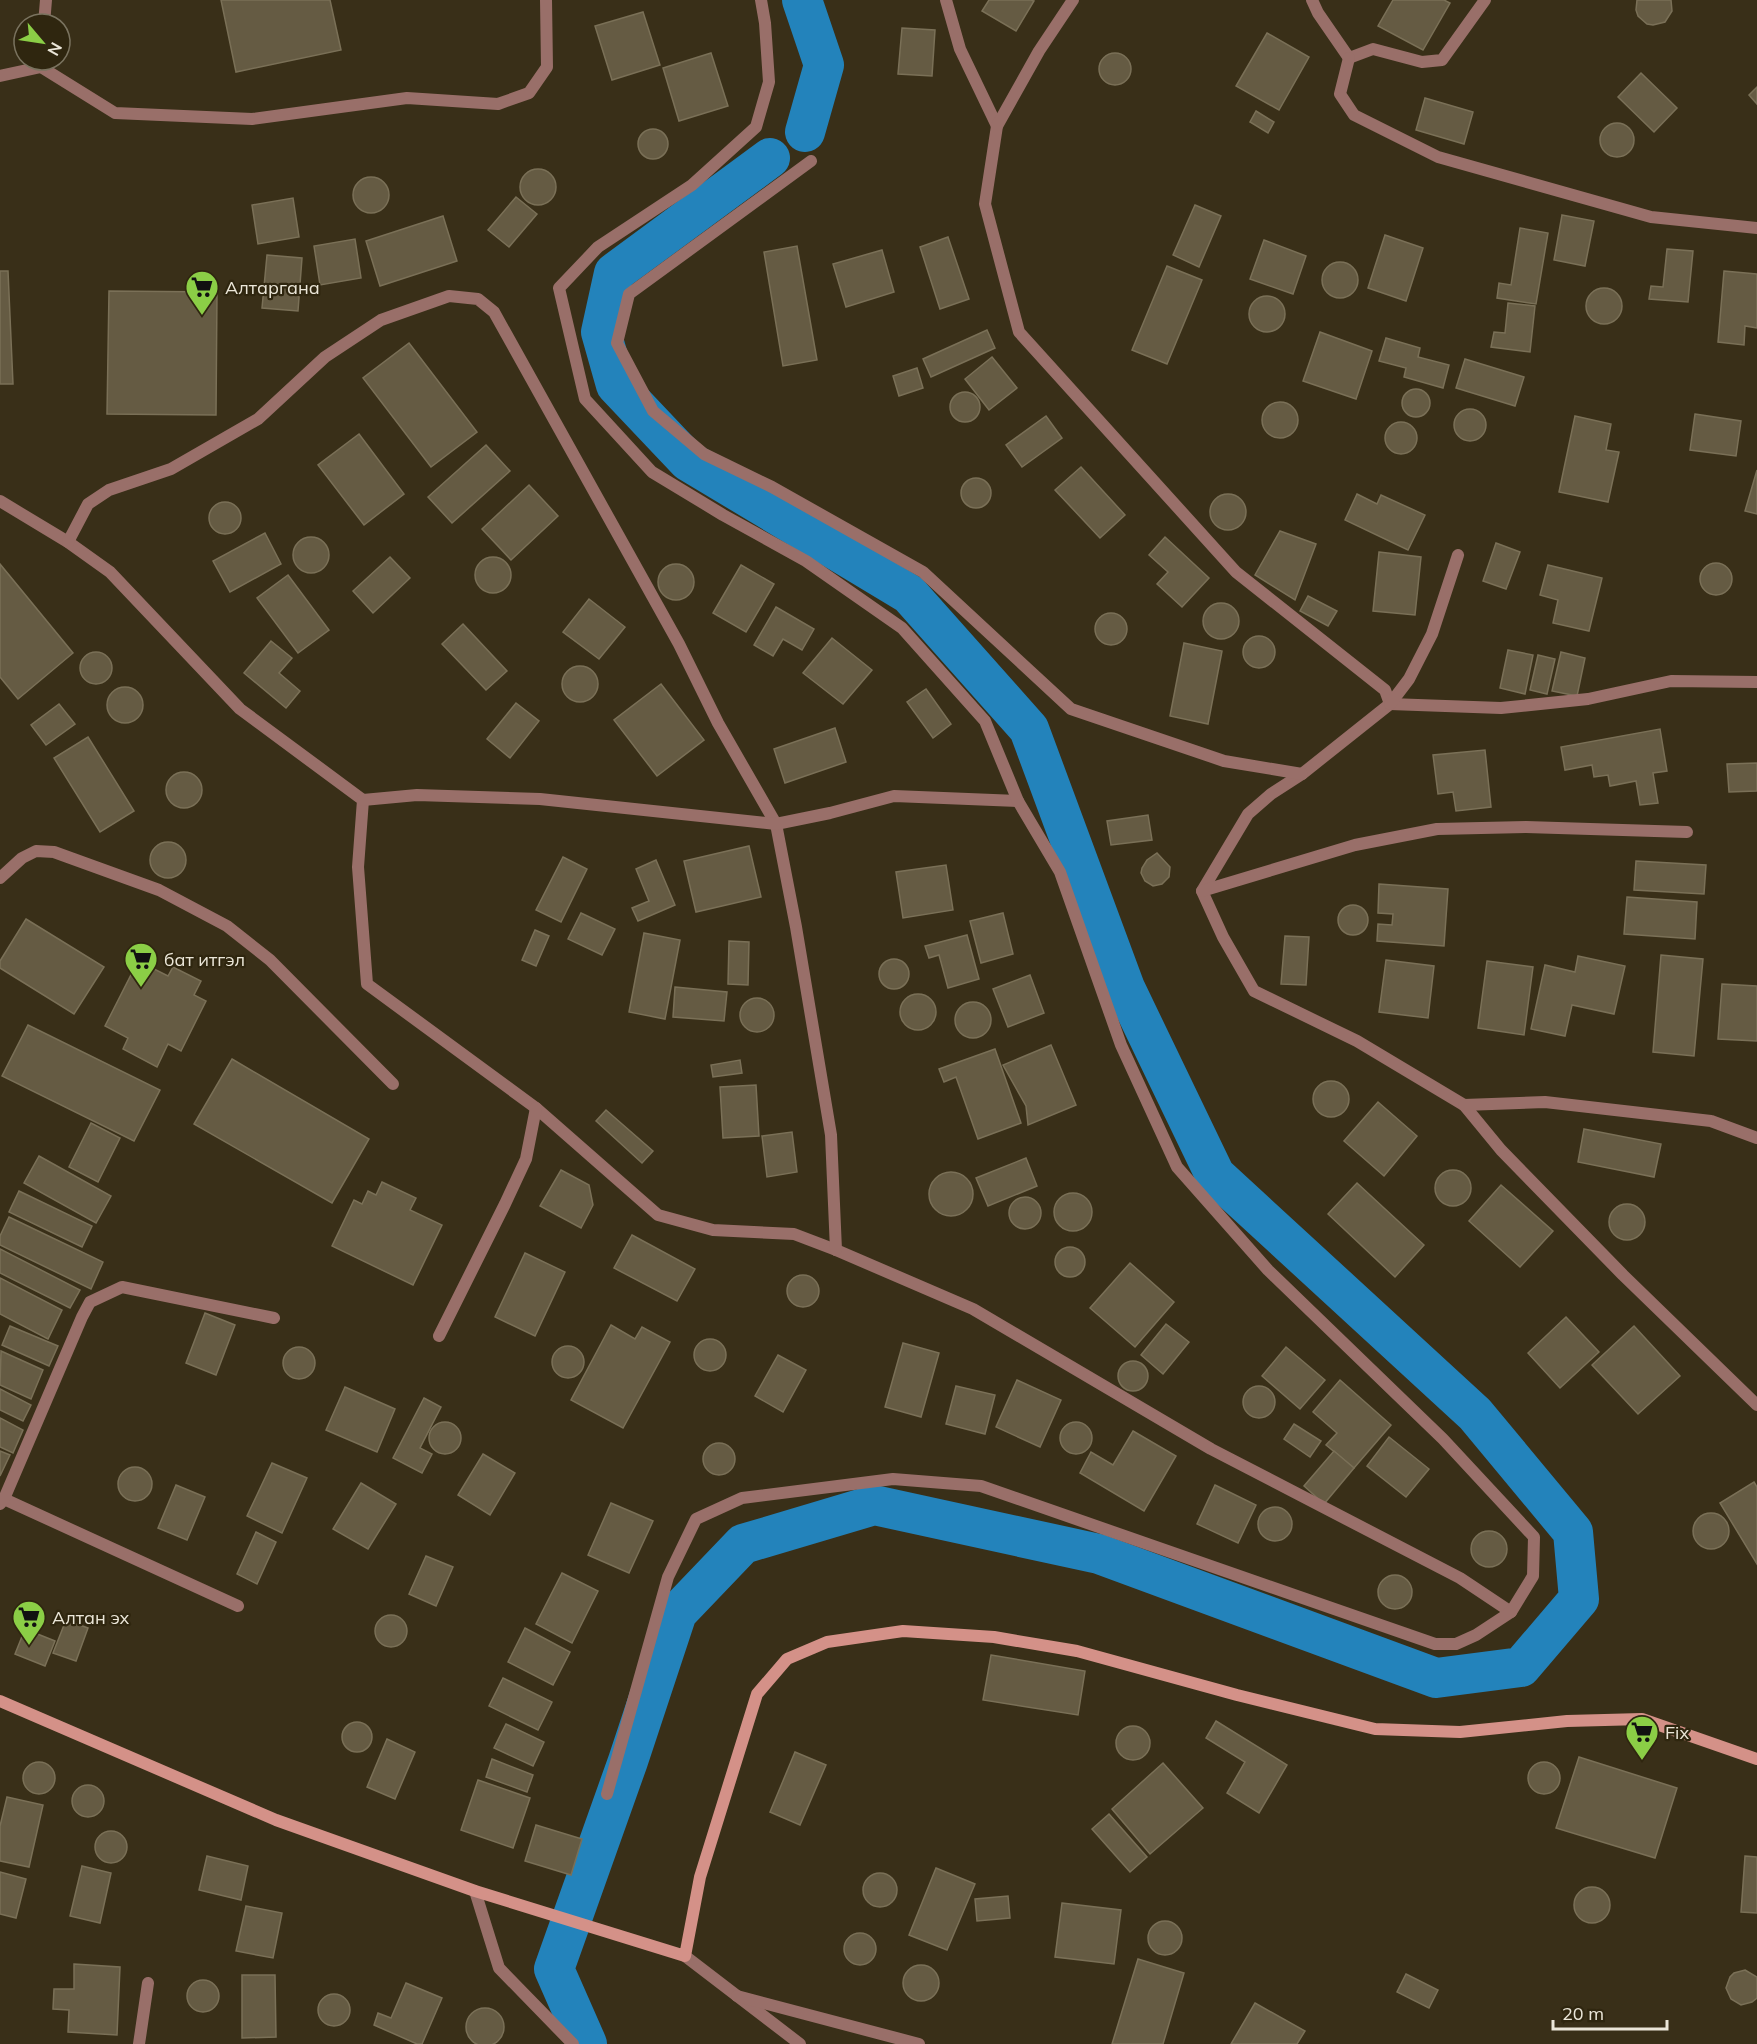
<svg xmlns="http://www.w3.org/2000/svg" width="1757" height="2044" font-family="Mulish,sans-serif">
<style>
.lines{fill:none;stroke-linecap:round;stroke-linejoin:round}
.canal{stroke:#2383bb;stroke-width:40}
.building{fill:#655b43;stroke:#7a7057;stroke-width:1.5}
.lane{stroke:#996f69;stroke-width:12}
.street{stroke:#996f69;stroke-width:12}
.secondary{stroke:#d49188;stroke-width:12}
.labels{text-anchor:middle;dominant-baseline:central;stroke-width:4.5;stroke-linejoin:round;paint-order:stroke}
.poi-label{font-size:18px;fill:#ebe6d8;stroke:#2f260f;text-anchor:start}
</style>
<rect width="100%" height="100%" fill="#392f18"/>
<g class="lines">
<g class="canal">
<path d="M802 0 824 65 805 132"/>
<path d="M587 2044 554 1969 628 1761 677 1613 743 1544 874 1505 1099 1554 1436 1678 1521 1667 1579 1599 1573 1532 1475 1414 1215 1175 1125 988 1029 729 909 594 688 461 616 385 601 332 614 273 770 158"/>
</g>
</g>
<g class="building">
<path d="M221 0H330L341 50 236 72Z"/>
<path d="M989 0H1031L1034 1 1016 31 982 11Z"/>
<path d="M1393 0H1444L1450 3 1423 50 1378 26Z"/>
<path d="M1637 0H1671L1672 11 1665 22 1653 25 1647 24 1638 16 1636 10Z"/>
<path d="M643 12 660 65 612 80 595 26Z"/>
<path d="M902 28 935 30 932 76 898 74Z"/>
<path d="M1267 33 1309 57 1279 110 1236 86Z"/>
<path d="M711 53 728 106 679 121 663 68Z"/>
<circle cx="1115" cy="69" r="16"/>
<path d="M1641 73 1677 108 1654 132 1618 97Z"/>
<path d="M1757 87V104L1749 95Z"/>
<path d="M1425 98 1473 112 1464 144 1416 130Z"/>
<path d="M1256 111 1274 122 1268 133 1250 122Z"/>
<circle cx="1617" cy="140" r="17"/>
<circle cx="653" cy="144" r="15"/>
<circle cx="538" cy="187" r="18"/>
<circle cx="371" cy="195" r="18"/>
<path d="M516 197 537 214 509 247 488 230Z"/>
<path d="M293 198 299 237 258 244 252 205Z"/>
<path d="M1195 205 1221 216 1199 267 1173 255Z"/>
<path d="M1562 215 1594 221 1585 266 1554 260Z"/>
<path d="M443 216 457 261 380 286 366 241Z"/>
<path d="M1520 228 1548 233 1536 304 1497 298 1499 283 1511 285Z"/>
<path d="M1385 235 1423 248 1406 301 1368 288Z"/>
<path d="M948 237 969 299 940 309 920 247Z"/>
<path d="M355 239 361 278 320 285 314 246Z"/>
<path d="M1264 240 1306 256 1293 294 1250 279Z"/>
<path d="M797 246 817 360 783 366 764 252Z"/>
<path d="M1667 249 1693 251 1688 302 1649 299 1651 286 1663 287Z"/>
<path d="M882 250 894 292 846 307 833 264Z"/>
<path d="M267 255 302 258 298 311 262 308Z"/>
<circle cx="1340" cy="280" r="18"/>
<path d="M1167 266 1202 280 1167 364 1132 350Z"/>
<path d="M0 271H8L13 384H0Z"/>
<path d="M1724 271 1757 274V328L1745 326 1744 345 1718 342Z"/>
<circle cx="1604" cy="306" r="18"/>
<path d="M109 291 217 292 216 415 107 414Z"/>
<circle cx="1267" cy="314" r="18"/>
<path d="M1508 303 1535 306 1530 352 1491 347 1494 332 1505 333Z"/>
<path d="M987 330 995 348 931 377 923 359Z"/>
<path d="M1320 332 1372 351 1356 399 1303 381Z"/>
<path d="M1386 338 1420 348 1418 357 1449 365 1443 388 1404 377 1406 368 1379 361Z"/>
<path d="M409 343 477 432 431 467 363 378Z"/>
<path d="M992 357 1017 388 989 410 965 379Z"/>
<path d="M1465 359 1524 377 1515 406 1456 388Z"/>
<path d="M917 368 923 388 899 396 893 376Z"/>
<circle cx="1416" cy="403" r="14"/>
<circle cx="965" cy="407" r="15"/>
<circle cx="1280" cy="420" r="18"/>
<circle cx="1470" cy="425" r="16"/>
<path d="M1695 414 1741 421 1736 456 1690 450Z"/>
<path d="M1046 416 1062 438 1022 467 1006 445Z"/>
<path d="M1575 416 1611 424 1606 450 1619 452 1608 502 1559 492Z"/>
<circle cx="1401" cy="438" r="16"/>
<path d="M359 434 404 494 364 525 318 465Z"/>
<path d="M486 445 510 471 452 523 428 497Z"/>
<path d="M1081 467 1125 515 1100 538 1055 490Z"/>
<path d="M1757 470V514L1745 511Z"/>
<circle cx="976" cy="493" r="15"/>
<path d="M529 485 558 516 511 560 482 529Z"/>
<path d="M1357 494 1377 504 1381 495 1425 515 1408 550 1345 520Z"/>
<circle cx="1228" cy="512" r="18"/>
<circle cx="225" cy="518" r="16"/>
<path d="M1280 531 1316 544 1295 600 1255 575Z"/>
<path d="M265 533 281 564 230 592 213 561Z"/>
<path d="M1165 537 1209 578 1182 607 1157 584 1168 572 1149 555Z"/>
<circle cx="311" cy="555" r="18"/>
<path d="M1496 543 1520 552 1506 589 1483 581Z"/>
<path d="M1379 552 1421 557 1415 615 1373 611Z"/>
<path d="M390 557 410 578 373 613 353 591Z"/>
<circle cx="493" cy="575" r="18"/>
<circle cx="1716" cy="579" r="16"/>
<path d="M0 564 73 653 18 699 0 677Z"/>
<circle cx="676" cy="582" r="18"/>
<path d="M741 565 774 584 746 632 713 613Z"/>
<path d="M1548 565 1602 578 1589 631 1553 623 1558 600 1540 595Z"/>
<path d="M288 575 329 630 298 653 257 598Z"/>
<path d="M1308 596 1337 611 1328 626 1300 611Z"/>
<path d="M589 599 625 627 599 659 563 632Z"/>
<circle cx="1221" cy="621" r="18"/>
<path d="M776 607 814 629 802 650 783 639 773 656 754 645Z"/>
<circle cx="1111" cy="629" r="16"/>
<path d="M463 624 507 671 486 690 442 644Z"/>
<circle cx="1259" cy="652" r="16"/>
<path d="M832 638 872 670 843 704 803 673Z"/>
<path d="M271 641 292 658 279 673 300 691 286 708 244 673Z"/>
<path d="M1184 643 1222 651 1208 724 1170 716Z"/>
<path d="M1508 650 1533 655 1525 694 1500 688Z"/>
<circle cx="96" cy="668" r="16"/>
<path d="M1561 652 1585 658 1577 696 1552 691Z"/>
<path d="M1538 655 1555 659 1547 694 1530 690Z"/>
<circle cx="580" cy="684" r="18"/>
<path d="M661 684 704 740 657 776 614 720Z"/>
<circle cx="125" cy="705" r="18"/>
<path d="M926 689 951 724 933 738 907 702Z"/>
<path d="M516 703 539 721 510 758 487 739Z"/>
<path d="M59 704 75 724 46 745 31 725Z"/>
<path d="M835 728 846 762 785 783 774 749Z"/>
<path d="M1660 729 1667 771 1653 773 1658 803 1640 805 1636 781 1610 786 1608 775 1594 777 1592 765 1565 770 1561 747Z"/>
<path d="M88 737 134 811 100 832 54 758Z"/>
<path d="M1485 750 1491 807 1456 811 1453 792 1438 794 1433 755Z"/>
<path d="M1757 763V791L1729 792 1727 764Z"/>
<circle cx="184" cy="790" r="18"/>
<path d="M1148 815 1152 840 1111 845 1107 821Z"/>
<circle cx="168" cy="860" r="18"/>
<path d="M749 846 761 897 696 912 684 861Z"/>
<path d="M1157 853 1170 867 1169 877 1162 884 1153 886 1145 881 1141 873 1142 868 1147 860Z"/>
<path d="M563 857 587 869 561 922 536 910Z"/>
<path d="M656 860 675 905 638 921 632 908 649 901 636 869Z"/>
<path d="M1636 861 1706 865 1704 894 1634 890Z"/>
<path d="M946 865 953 910 903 918 896 872Z"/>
<path d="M1379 884 1448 889 1444 946 1377 941 1378 924 1392 925 1393 914 1378 913Z"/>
<path d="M1627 897 1697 902 1695 939 1624 934Z"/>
<circle cx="1353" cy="920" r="15"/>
<path d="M581 913 615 929 602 955 568 939Z"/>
<path d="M1003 913 1013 954 981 963 970 921Z"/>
<path d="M26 919 104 967 74 1014 0 968V961Z"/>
<path d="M535 930 549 936 536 966 522 960Z"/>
<path d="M644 933 680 940 665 1019 629 1012Z"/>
<path d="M967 935 979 979 948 988 939 955 929 958 925 946Z"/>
<path d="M1285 936 1309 937 1306 985 1281 984Z"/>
<path d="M729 941 749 942 748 985 728 984Z"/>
<path d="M1661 955 1703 959 1694 1056 1653 1052Z"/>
<path d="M1578 956 1625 966 1614 1014 1572 1005 1565 1036 1531 1029 1545 965 1575 972Z"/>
<circle cx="894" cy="974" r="15"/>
<path d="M1386 960 1434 966 1428 1018 1379 1012Z"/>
<path d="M138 961 168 976 173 967 201 981 194 995 206 1001 181 1051 168 1044 157 1067 123 1049 128 1038 105 1026Z"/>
<path d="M1487 961 1533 967 1524 1035 1478 1028Z"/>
<path d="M1030 975 1044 1013 1008 1027 993 989Z"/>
<path d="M1722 984 1757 986V1041L1718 1039Z"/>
<path d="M675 987 727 992 724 1021 673 1017Z"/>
<circle cx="918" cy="1012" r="18"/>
<circle cx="757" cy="1015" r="17"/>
<circle cx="973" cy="1020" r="18"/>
<path d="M28 1025 160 1090 134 1141 2 1076Z"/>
<path d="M1051 1045 1076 1105 1028 1125 1026 1106 1003 1065Z"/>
<path d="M995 1049 1021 1123 978 1139 956 1077 944 1082 939 1069Z"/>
<path d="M232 1059 369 1139 332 1203 194 1124Z"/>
<path d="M740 1060 742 1073 713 1077 711 1065Z"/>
<circle cx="1331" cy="1099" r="18"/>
<path d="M756 1085 759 1136 723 1138 720 1087Z"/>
<path d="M1378 1102 1417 1136 1384 1176 1344 1141Z"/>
<path d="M606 1110 653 1151 642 1163 596 1121Z"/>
<path d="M91 1123 120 1138 98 1182 69 1167Z"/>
<path d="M1584 1129 1661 1144 1654 1177 1578 1162Z"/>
<path d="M792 1132 797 1172 767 1177 762 1136Z"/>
<path d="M39 1156 111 1196 96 1223 24 1183Z"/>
<path d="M1026 1158 1037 1186 988 1206 976 1178Z"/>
<circle cx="1453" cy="1188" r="18"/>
<path d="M561 1170 589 1185 593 1205 581 1228 540 1206Z"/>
<circle cx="951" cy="1194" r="22"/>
<path d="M382 1182 416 1198 410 1210 442 1225 413 1285 332 1246 354 1200 362 1204 368 1191 376 1195Z"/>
<path d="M1357 1183 1424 1245 1395 1277 1328 1214Z"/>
<path d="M1501 1185 1553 1231 1520 1267 1469 1221Z"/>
<path d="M19 1191 92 1226 82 1247 9 1212Z"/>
<circle cx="1073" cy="1212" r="19"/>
<circle cx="1025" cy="1213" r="16"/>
<circle cx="1627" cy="1222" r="18"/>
<path d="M9 1217 103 1262 91 1289 0 1245V1236Z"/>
<path d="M632 1235 695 1269 677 1301 614 1268Z"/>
<circle cx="1070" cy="1262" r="15"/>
<path d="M0 1249 80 1290 70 1308 0 1273Z"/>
<path d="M525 1253 565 1272 535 1336 495 1317Z"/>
<path d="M1130 1263 1174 1302 1135 1347 1090 1308Z"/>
<circle cx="803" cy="1291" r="16"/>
<path d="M0 1278 62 1310 48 1339 0 1314Z"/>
<path d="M205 1313 235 1325 216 1375 186 1363Z"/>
<path d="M1566 1317 1599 1352 1560 1388 1528 1353Z"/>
<path d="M1166 1324 1189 1342 1163 1374 1141 1355Z"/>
<path d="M611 1325 635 1339 642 1327 670 1342 623 1428 571 1400Z"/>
<path d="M10 1326 58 1346 49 1366 2 1345Z"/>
<path d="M1634 1326 1680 1376 1638 1414 1592 1365Z"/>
<circle cx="710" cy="1355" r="16"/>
<path d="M903 1343 939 1353 921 1417 885 1407Z"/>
<circle cx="568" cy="1362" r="16"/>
<circle cx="299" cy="1363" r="16"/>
<path d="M1286 1347 1325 1380 1300 1409 1262 1376Z"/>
<path d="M1 1351 43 1370 31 1399 0 1385Z"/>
<path d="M778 1355 806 1370 783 1412 755 1396Z"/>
<circle cx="1133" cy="1376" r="15"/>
<path d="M1017 1380 1061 1400 1040 1447 996 1427Z"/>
<path d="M1340 1380 1391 1425 1354 1468 1326 1445 1337 1433 1313 1412Z"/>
<path d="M956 1386 995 1395 985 1434 946 1424Z"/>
<circle cx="1259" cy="1402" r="16"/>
<path d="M345 1387 395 1409 377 1452 326 1430Z"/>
<path d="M0 1389 31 1405 23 1421 0 1410Z"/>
<path d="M424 1398 441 1407 420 1448 432 1454 422 1473 393 1458Z"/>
<path d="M0 1418 23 1430 13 1453 0 1447Z"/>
<circle cx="1076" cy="1438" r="16"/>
<circle cx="445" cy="1438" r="16"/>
<path d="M1294 1424 1321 1441 1310 1457 1284 1439Z"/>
<path d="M1133 1431 1176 1456 1144 1511 1080 1473 1091 1452 1113 1465Z"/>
<path d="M1389 1437 1429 1469 1406 1497 1367 1466Z"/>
<circle cx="719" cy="1459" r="16"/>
<path d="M0 1451 10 1455 0 1476Z"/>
<path d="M1334 1451 1354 1468 1324 1504 1304 1486Z"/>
<path d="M483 1454 515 1473 490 1515 458 1495Z"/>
<path d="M272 1463 307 1478 282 1533 247 1516Z"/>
<circle cx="135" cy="1484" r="17"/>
<path d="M1754 1482 1757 1487V1564L1720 1503Z"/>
<path d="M361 1483 396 1504 368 1549 333 1529Z"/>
<path d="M176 1485 205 1497 187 1540 158 1528Z"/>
<path d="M1215 1485 1256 1505 1238 1543 1197 1524Z"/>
<path d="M611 1503 653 1521 629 1573 588 1555Z"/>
<circle cx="1275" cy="1524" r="17"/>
<circle cx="1711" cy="1531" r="18"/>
<circle cx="1489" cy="1549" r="18"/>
<path d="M256 1532 276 1542 257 1584 237 1574Z"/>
<path d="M426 1556 453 1567 436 1606 409 1594Z"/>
<path d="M562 1573 598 1591 572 1643 536 1624Z"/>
<circle cx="1395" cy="1592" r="17"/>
<circle cx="391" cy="1631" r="16"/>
<path d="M66 1620 88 1628 76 1661 53 1653Z"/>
<path d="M525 1628 570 1652 553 1685 508 1662Z"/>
<path d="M25 1629 55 1641 45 1666 15 1654Z"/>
<path d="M991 1655 1085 1671 1078 1715 983 1700Z"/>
<path d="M503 1678 552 1702 538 1730 489 1706Z"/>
<path d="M1216 1721 1287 1765 1259 1813 1227 1793 1245 1762 1206 1738Z"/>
<circle cx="357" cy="1737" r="15"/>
<path d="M506 1724 544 1742 533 1766 494 1748Z"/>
<circle cx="1133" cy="1743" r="17"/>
<path d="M387 1739 415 1752 395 1799 367 1787Z"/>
<path d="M795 1752 826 1765 800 1825 770 1812Z"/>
<path d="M1579 1757 1677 1788 1655 1858 1556 1828Z"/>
<path d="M492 1759 533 1775 527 1792 486 1777Z"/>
<circle cx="1544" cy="1778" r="16"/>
<circle cx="39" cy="1778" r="16"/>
<path d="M1163 1763 1203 1808 1150 1854 1112 1809Z"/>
<path d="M478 1780 530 1798 513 1848 461 1830Z"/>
<circle cx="88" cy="1801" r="16"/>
<path d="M7 1797 43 1805 29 1867 0 1861V1826Z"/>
<path d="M1109 1814 1147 1857 1130 1872 1092 1829Z"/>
<path d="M536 1825 582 1839 571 1875 525 1861Z"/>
<circle cx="111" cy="1847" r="16"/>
<path d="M207 1856 248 1866 241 1900 199 1890Z"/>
<path d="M1745 1856 1757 1857V1913L1741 1912Z"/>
<path d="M82 1866 111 1873 100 1923 70 1916Z"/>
<path d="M936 1868 975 1884 947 1950 909 1935Z"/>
<path d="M0 1872 26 1879 16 1918 0 1914Z"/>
<circle cx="880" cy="1890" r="17"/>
<circle cx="1592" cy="1905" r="18"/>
<path d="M1008 1896 1010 1918 977 1921 975 1899Z"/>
<path d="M1062 1903 1121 1910 1114 1964 1055 1957Z"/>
<path d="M246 1906 282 1913 273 1958 236 1951Z"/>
<circle cx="1165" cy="1938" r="17"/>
<circle cx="860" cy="1949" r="16"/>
<path d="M1138 1959 1184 1973 1163 2044H1112Z"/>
<path d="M74 1964 120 1967 117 2035 68 2032 69 2010 53 2009 54 1989H74Z"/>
<circle cx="921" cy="1983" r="18"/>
<path d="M1745 1970 1757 1977V1998L1752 2002 1741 2005 1731 1999 1726 1988 1730 1977 1734 1973Z"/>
<path d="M1406 1974 1438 1990 1429 2008 1397 1992Z"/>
<path d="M242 1975H275L276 2037 242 2038Z"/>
<circle cx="203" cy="1996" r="16"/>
<path d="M406 1983 442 1998 422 2044H417L374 2025 378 2013 391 2018Z"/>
<circle cx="334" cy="2010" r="16"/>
<path d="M1255 2003 1305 2031 1297 2044H1231Z"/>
<circle cx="485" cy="2027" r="19"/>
</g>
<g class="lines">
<g class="lane">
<path d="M0 878 22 858 36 851 54 852 159 890 227 926 270 960 393 1084"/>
<path d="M4 1499 238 1606"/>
<path d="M0 1504 4 1499 82 1317 90 1302 122 1287 274 1318"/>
</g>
<g class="street">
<path d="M946 0 960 49 997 126"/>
<path d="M1073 0 1039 51 997 126 985 204 1019 332 1236 572 1385 690 1390 704 1302 774 1271 794 1248 814 1202 891 1223 937 1254 991 1357 1041 1464 1105 1501 1150 1623 1275 1757 1405"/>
<path d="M1312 0 1318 13 1349 58 1373 49 1422 62 1442 60 1485 0"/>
<path d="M44 24 46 0"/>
<path d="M1349 58 1340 94 1354 115 1438 157 1651 217 1757 228"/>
<path d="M41 67 115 113 252 119 407 98 498 104 529 93 547 67 546 0"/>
<path d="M0 76 41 67V60"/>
<path d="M811 161 629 294 617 343 653 411 704 454 772 487 923 572 1071 709 1224 761 1302 774"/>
<path d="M0 501 68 542 110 572 240 709 363 800 358 867 367 984 536 1108 658 1215 713 1230 794 1234 836 1250 973 1309 1211 1449 1460 1578 1511 1612"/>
<path d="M68 542 88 504 109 490 171 469 258 419 325 357 381 320 449 296 478 299 494 312 679 644 718 723 776 824 796 927 831 1135 836 1250"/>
<path d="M1390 704 1501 708 1588 699 1671 681 1757 682"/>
<path d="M1390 704 1409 679 1432 634 1458 555"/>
<path d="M363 800 417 795 540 799 776 824 830 813 894 796 1018 801"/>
<path d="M1202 891 1355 845 1437 829 1526 827 1687 832"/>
<path d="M1464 1105 1545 1102 1711 1121 1757 1138"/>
<path d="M439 1336 505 1204 526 1159 536 1108"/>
<path d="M607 1794 668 1577 696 1519 742 1498 893 1479 981 1486 1435 1644H1456L1476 1635 1511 1612 1533 1576 1534 1537 1443 1439 1268 1270 1177 1167 1121 1045 1060 872 1018 801 985 721 902 628 806 561 723 515 652 472 585 399 559 288 598 247 692 185 756 127 769 82 765 23 761 0"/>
<path d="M475 1891 499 1968 573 2044"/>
<path d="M685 1956 800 2044"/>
<path d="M737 1996 919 2044"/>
<path d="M139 2044 148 1983"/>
</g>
<path class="secondary" d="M0 1701 276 1820 475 1891 685 1956 700 1877 757 1694 787 1659 827 1642 903 1631 994 1637 1077 1651 1237 1695 1375 1729 1460 1732 1567 1721 1642 1719 1757 1759"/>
</g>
<defs>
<symbol id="supermarket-pin" viewBox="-11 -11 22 30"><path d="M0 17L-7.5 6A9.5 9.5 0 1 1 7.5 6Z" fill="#8bce46" stroke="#2f260f"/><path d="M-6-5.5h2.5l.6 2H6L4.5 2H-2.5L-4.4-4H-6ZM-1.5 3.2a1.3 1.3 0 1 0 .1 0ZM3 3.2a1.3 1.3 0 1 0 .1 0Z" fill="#111"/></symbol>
</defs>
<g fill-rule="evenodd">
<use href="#supermarket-pin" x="183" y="268" width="38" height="52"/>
<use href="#supermarket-pin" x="122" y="940" width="38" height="52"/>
<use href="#supermarket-pin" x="10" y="1598" width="38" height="52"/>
<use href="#supermarket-pin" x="1623" y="1713" width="38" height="52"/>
</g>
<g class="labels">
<g class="poi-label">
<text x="225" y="287">Алтаргана</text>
<text x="164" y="959">бат итгэл</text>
<text x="52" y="1617">Алтан эх</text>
<text x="1665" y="1732">Fix</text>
</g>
</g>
<g transform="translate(42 42) rotate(119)"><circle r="28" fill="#2f260f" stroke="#7a735f" stroke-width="1.5"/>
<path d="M0-4.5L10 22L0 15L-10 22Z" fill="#8bce46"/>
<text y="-9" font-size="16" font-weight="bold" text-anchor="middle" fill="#ebe6d8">N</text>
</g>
<path d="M1553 2020v9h114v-9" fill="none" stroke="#ebe6d8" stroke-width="3"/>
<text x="1562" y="2020" font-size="18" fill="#ebe6d8" stroke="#2f260f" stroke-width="4.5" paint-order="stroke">20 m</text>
</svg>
